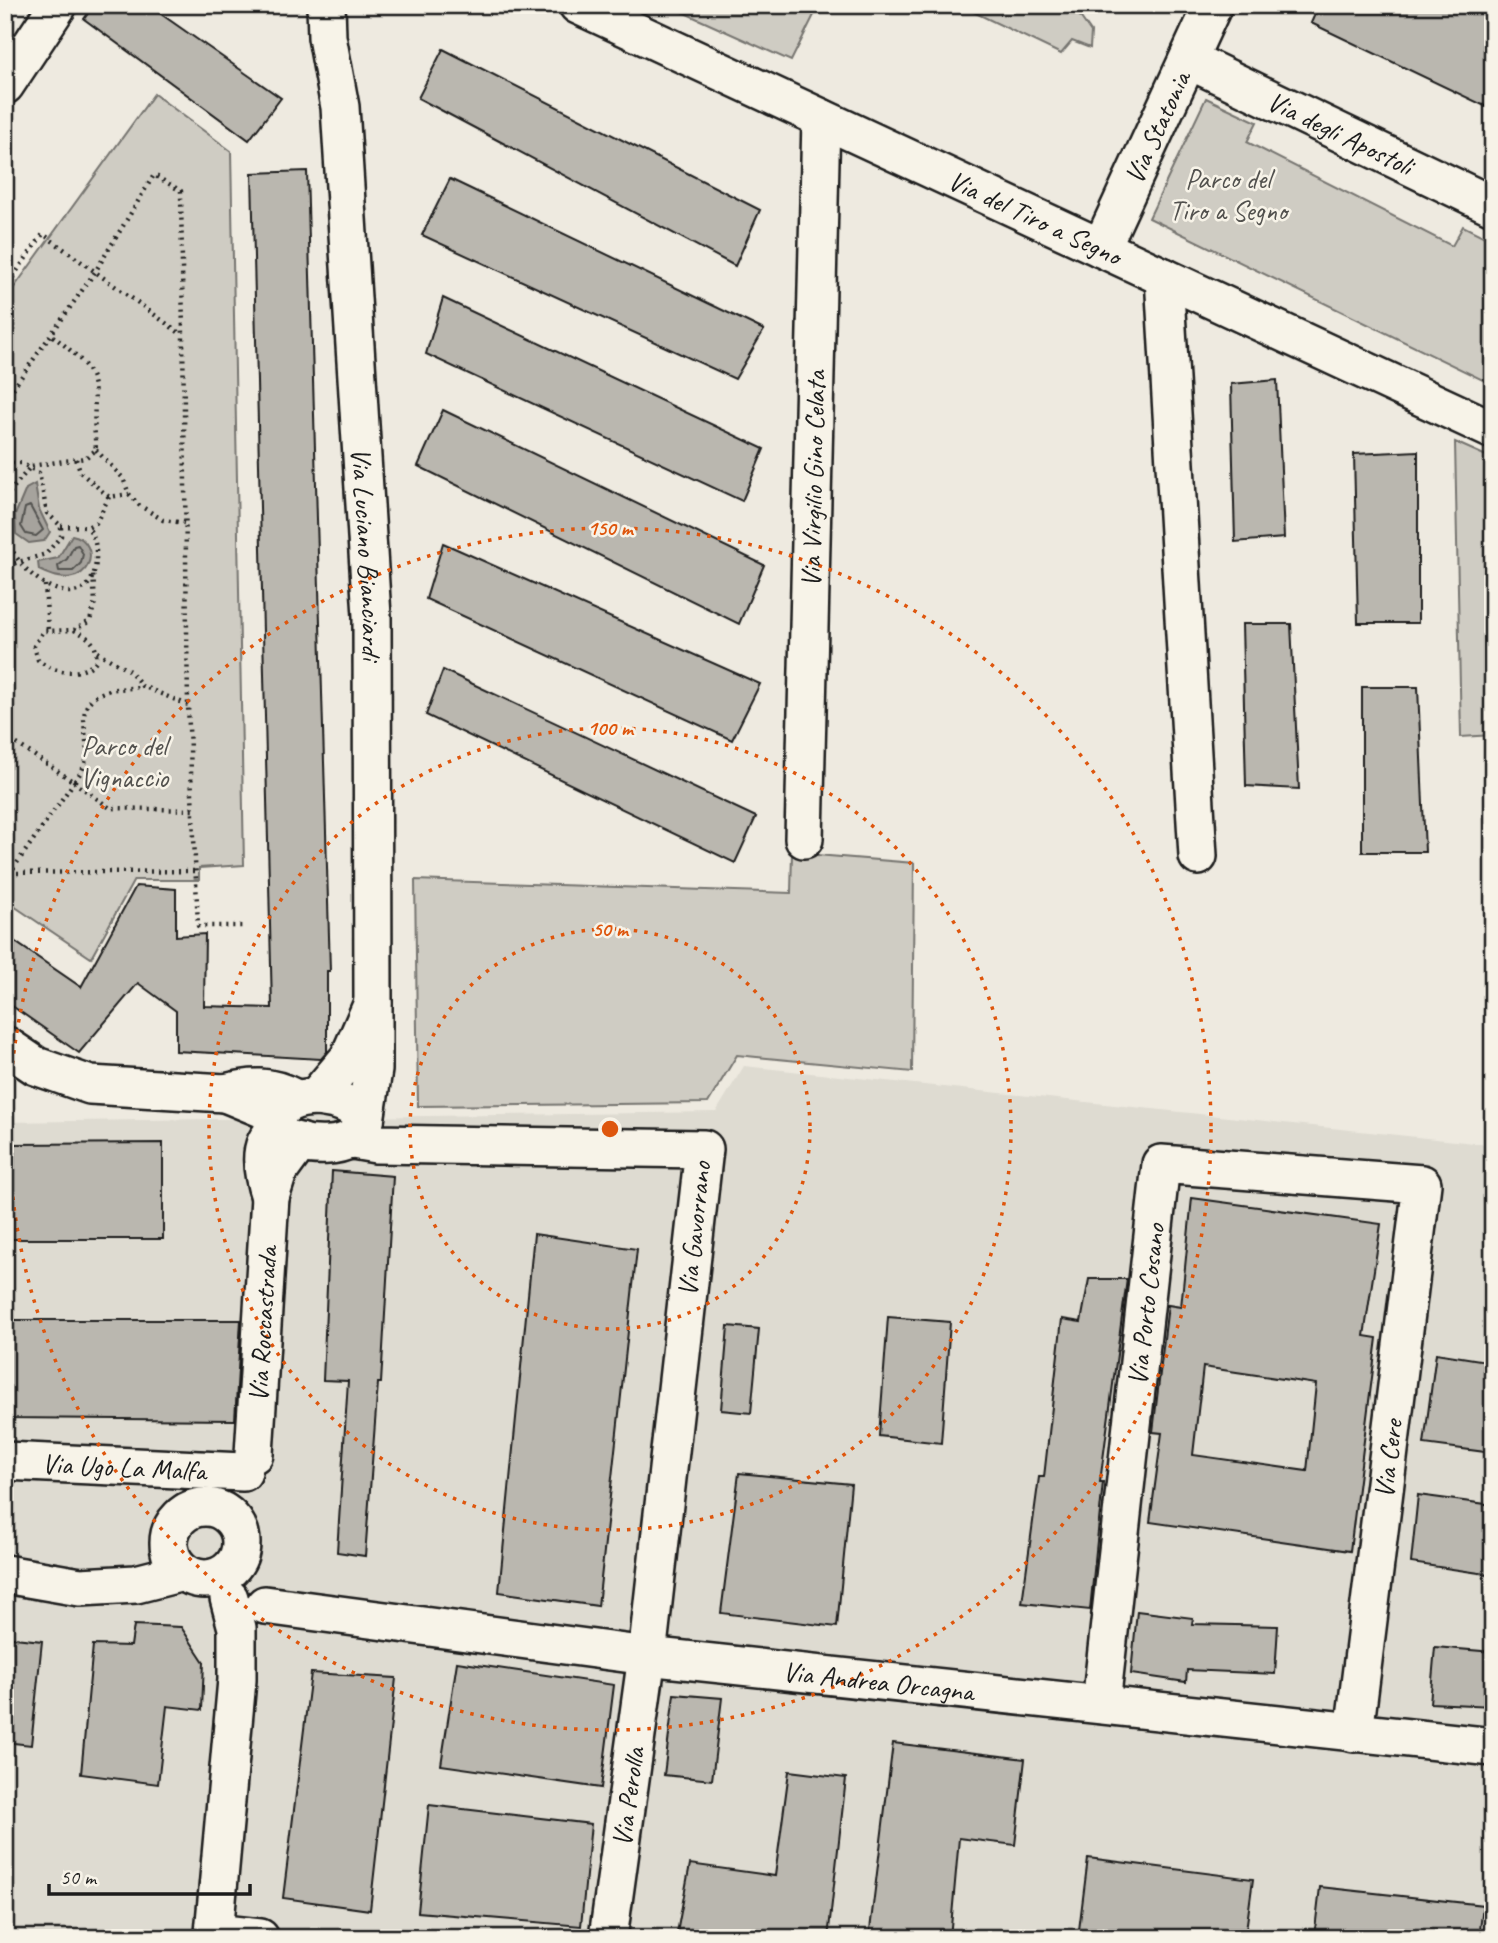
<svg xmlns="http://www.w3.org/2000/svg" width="1498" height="1943" font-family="Caveat,sans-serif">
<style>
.built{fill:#dedbd1}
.green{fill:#cfccc3;stroke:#767470;stroke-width:2}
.water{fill:#a6a39d;stroke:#6f6d69;stroke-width:2}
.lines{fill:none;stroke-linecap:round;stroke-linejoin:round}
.shore{stroke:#535250;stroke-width:2}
.building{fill:#bab7af;stroke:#1c1c1c;stroke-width:2;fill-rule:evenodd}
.minor-casing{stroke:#1c1c1c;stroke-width:42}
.path{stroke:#1c1c1c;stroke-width:4.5;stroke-dasharray:2 5;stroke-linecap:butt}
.minor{stroke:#f7f3e8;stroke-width:37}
.ring{fill:none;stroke:#de560d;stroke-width:3.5;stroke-dasharray:3.5 7}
.labels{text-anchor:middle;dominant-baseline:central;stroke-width:5;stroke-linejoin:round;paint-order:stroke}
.street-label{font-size:28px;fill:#1c1c1c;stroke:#f7f3e8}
.park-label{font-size:28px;fill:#52514e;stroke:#f7f3e8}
.centre{fill:#de560d;stroke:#f7f3e8;stroke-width:3.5}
.ring-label{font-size:21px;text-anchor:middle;font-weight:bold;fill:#de560d;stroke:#f7f3e8;stroke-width:5;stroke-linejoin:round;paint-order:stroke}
</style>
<rect width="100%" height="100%" fill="#eeeae0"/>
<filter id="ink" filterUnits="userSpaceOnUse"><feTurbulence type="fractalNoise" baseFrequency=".0143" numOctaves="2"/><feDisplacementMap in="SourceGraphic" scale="14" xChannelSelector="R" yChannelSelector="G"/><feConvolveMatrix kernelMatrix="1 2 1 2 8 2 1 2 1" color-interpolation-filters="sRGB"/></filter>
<g filter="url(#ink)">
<path class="built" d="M744 1066 1493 1145V1938H5V1122L716 1112Z"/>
<g class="green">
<path d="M667 5H819L791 61Z"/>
<path d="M959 5H1072L1091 32 1090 48 1072 41 1061 54Z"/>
<path d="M154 94 231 151 244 865 199 868V880H134L91 958 5 900V300Z"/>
<path d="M1206 98 1257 122 1247 142 1452 246 1463 226 1493 241V385L1149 218Z"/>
<path d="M1455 442 1493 459V735L1461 737Z"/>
<path d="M792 853 914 863 912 1072 737 1055 708 1103 418 1106 415 880 791 893Z"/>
</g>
<g class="water">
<path d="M35 484 39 509 50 532 44 541 29 543 16 534 15 515 26 489Z"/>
<path d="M72 535C104 541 93 598 39 570L38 562 58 558Z"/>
</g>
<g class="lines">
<g class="shore">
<path d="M30 506 43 530 36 536 26 534 21 526 25 508Z"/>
<path d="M74 546 78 545 83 554 81 563 73 571H59L58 566 67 559Z"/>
</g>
</g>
<g class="building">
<path d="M94 5H148L281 98 249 140 84 19Z"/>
<path d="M1319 5H1493V110L1311 23Z"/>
<path d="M443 49 760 210 735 266 418 98Z"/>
<path d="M307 171 330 971H327V1052L321 1059 176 1051V1011L138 983 79 1053 5 1001V935L81 987 136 886 176 889V936L205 934 204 1006 272 1008 252 173Z"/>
<path d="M450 179 764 330 735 379 422 235Z"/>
<path d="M443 298 764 449 742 501 426 354Z"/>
<path d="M1277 380 1284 538 1235 542 1231 384Z"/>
<path d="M443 410 764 565 739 624 418 466Z"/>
<path d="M1418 451V623H1358L1354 454Z"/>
<path d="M443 543 760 684 732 740 426 599Z"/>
<path d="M1242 624H1291L1299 789 1246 786Z"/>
<path d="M443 670 756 817 735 863 426 715Z"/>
<path d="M1362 687H1418L1425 852H1362Z"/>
<path d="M163 1143V1239H8L11 1144Z"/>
<path d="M332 1171 393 1176 381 1383H378L365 1556 337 1552 348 1381 323 1380Z"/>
<path d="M1192 1198 1381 1224 1364 1336 1377 1338 1350 1551 1150 1522 1162 1433 1153 1432 1168 1305 1181 1307ZM1203 1367 1316 1384 1307 1471 1193 1455Z"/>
<path d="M534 1234 637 1249 598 1606 499 1592Z"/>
<path d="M1089 1279H1127L1100 1482H1103L1090 1610 1022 1603 1039 1477H1044L1062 1319 1081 1322Z"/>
<path d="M888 1317 950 1322 941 1443 879 1436Z"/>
<path d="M5 1320H241L235 1420 5 1418Z"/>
<path d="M728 1326 759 1329 751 1413 721 1410Z"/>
<path d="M1436 1353 1493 1362V1453L1424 1444Z"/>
<path d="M739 1473 851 1484 837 1627 721 1613Z"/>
<path d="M1418 1495 1493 1505V1575L1411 1563Z"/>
<path d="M1137 1611 1193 1618 1192 1624 1278 1626 1275 1674 1187 1670 1186 1682 1131 1674Z"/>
<path d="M134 1625 181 1627 204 1662 202 1710 167 1706 158 1784 81 1774 93 1645 131 1646Z"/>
<path d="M5 1637 42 1641 31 1745 5 1742Z"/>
<path d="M1435 1647 1493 1652V1706L1430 1703Z"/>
<path d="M457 1662 614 1685 601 1788 441 1765Z"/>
<path d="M311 1673 396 1678 370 1910 283 1898Z"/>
<path d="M674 1694 722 1698 712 1780 664 1775Z"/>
<path d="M893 1743 1025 1759 1015 1845 959 1838 950 1938H869Z"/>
<path d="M789 1771 846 1778 828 1938H676L690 1864 775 1876Z"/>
<path d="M429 1805 591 1824 581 1926 418 1912Z"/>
<path d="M1088 1858 1253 1879 1245 1938H1078Z"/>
<path d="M1320 1887 1483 1905 1479 1938H1314Z"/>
</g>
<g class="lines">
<defs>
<g id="minor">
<path id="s1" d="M326 5 327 37 340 107 372 616 373 1003"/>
<path id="s2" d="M578 5 1493 430"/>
<path id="s3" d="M1189 60 1493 206"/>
<path d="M5 85 58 5"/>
<path id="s4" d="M1101 248 1213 5"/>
<path d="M1164 277 1198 856"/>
<path id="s5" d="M804 839 821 118"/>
<path d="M5 1045 36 1066 90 1085 225 1093"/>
<path d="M316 1097 349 1058 373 1003V1070L365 1121"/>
<path d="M316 1097C339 1100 351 1102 365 1121 356 1154 298 1149 275 1132L273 1124C280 1102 295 1098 316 1097Z"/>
<path d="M276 1114 225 1093C252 1086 269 1085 294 1098"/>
<path d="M275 1132C256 1145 263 1176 270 1197L278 1172 300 1142"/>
<path d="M353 1140 376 1144 704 1149 647 1656 608 1938"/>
<path id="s6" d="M254 1454 270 1197"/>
<path id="s7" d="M5 1461 243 1472"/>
<circle cx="205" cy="1543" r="36"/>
<path d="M5 1574 80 1587 136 1584 183 1572"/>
<path d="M229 1598 237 1628V1680L214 1933 260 1938"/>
<path id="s8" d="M265 1605 647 1656 1493 1747"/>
<path id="s9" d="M1101 1704 1161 1164 1422 1184 1354 1733"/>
</g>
</defs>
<use href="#minor" class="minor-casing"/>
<g class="path">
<path d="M5 288 43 234 181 334"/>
<path d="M5 400 95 272 154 175 181 191 188 705 198 926H244"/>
<path d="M96 450 123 478 129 494 139 505 163 520 184 523"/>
<path d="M76 459 81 473 109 497"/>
<path d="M5 463H21L39 473 47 513 61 526V536L46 554 5 566"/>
<path d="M5 498 31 466 85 458 96 450C89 384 112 380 50 334"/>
<path d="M61 526 87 527 96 523 109 497 129 494"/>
<path d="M5 533C20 587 99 624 96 552 96 543 93 533 87 527"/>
<path d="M45 585 48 630"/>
<path d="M74 630C89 637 98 643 96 661 83 678 53 673 38 660L34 646 43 631 74 630 90 621 95 602 93 574"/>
<path d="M97 652 131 672 142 686 188 705"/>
<path d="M5 736 74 782C80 774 85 767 86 758 90 730 69 702 110 690 120 688 132 689 142 686"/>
<path d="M10 873 194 871"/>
<path d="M5 880 74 782 110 808 193 810"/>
</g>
<use href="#minor" class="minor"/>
</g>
</g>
<g class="ring">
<circle cx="610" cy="1129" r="200"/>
<circle cx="610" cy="1129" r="401"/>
<circle cx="610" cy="1129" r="601"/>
</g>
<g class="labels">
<g class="street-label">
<text stroke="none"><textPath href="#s4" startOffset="133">Via Statonia</textPath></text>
<text stroke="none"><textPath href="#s3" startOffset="168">Via degli Apostoli</textPath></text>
<text stroke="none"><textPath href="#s2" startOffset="504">Via del Tiro a Segno</textPath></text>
<text stroke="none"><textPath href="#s5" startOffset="360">Via Virgilio Gino Celata</textPath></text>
<text stroke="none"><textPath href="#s1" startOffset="551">Via Luciano Bianciardi</textPath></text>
<text transform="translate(694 1229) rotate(-84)">Via Gavorrano</text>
<text stroke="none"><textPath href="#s9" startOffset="402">Via Porto Cosano</textPath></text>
<text stroke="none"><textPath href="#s6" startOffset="130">Via Roccastrada</textPath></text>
<text transform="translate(1388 1459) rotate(-83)">Via Cere</text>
<text stroke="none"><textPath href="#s7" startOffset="119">Via Ugo La Malfa</textPath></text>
<text stroke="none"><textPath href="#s8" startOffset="618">Via Andrea Orcagna</textPath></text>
<text transform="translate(628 1797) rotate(-82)">Via Perolla</text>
</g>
<g class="park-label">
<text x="1228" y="178">Parco del<tspan x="1228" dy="32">Tiro a Segno</tspan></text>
<text x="124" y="745">Parco del<tspan x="124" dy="32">Vignaccio</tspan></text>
</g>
</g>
<circle cx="610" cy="1129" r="10" class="centre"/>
<g class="ring-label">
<text x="610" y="535">150 m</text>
<text x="610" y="735">100 m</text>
<text x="610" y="936">50 m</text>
</g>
<rect width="1498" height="1943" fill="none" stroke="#f7f3e8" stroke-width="28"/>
<rect x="14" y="14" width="1470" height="1915" fill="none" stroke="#1c1c1c" stroke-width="2.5" filter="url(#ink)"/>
<path d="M49 1884v10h201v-10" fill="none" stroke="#1c1c1c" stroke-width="3.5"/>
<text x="60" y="1884" font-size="21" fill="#1c1c1c" stroke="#f7f3e8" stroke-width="5" paint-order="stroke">50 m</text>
</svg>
